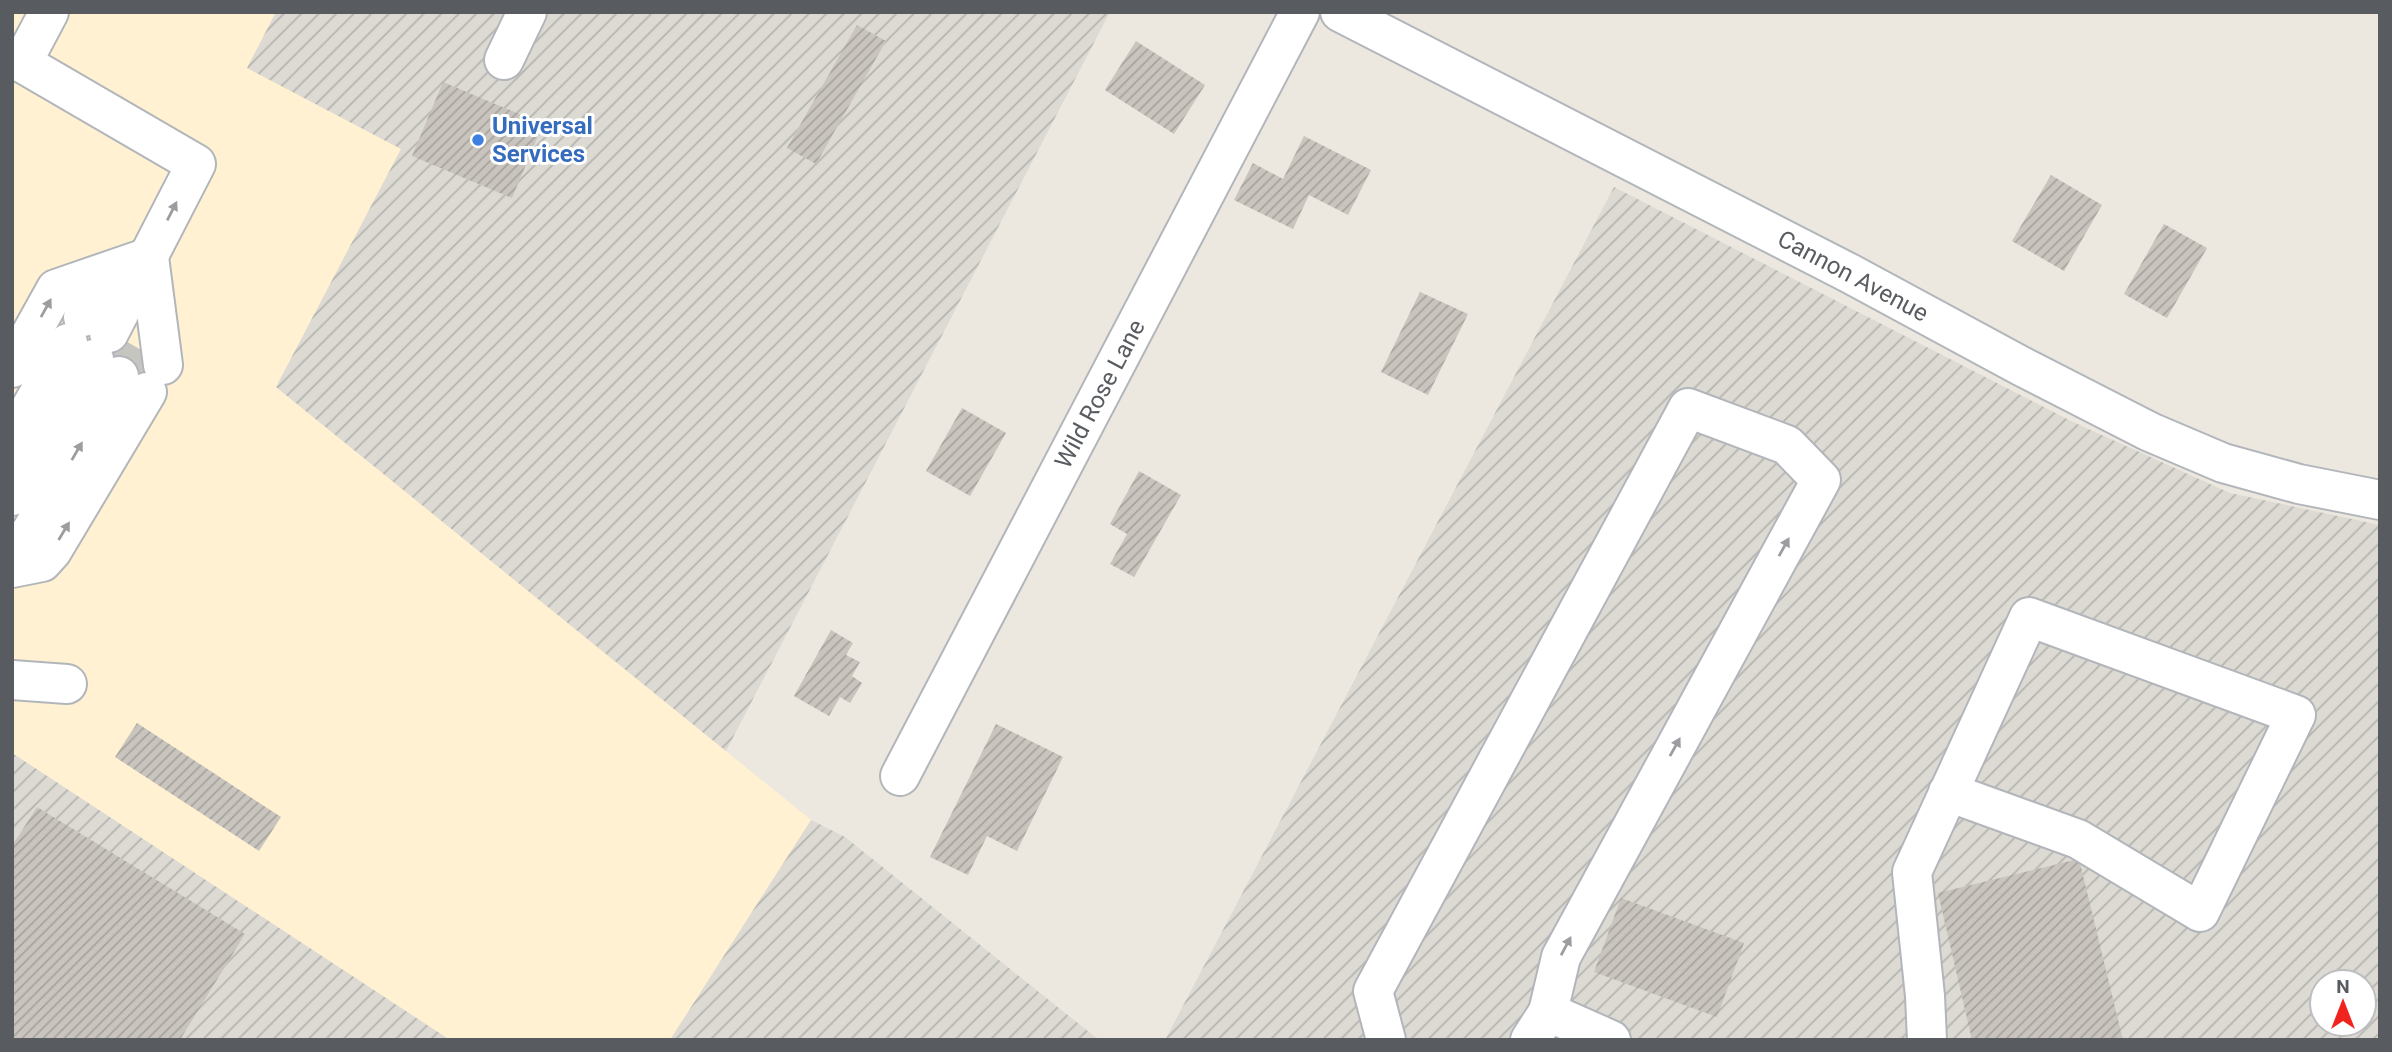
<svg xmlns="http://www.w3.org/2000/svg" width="2392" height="1052" font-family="Roboto,sans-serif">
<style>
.commercial{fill:#fff1d1}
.industrial{fill:url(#industrial-furrows);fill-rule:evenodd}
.building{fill:url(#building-hatch)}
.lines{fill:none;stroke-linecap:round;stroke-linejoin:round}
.minor-tunnel{stroke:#c7c5c0;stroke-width:38;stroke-dasharray:38 19;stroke-linecap:butt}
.minor-casing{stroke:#b2b6bb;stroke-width:42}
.minor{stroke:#fff;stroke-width:38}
.oneway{fill:#9b9da0}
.shop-dot{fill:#3f7fe0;stroke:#fff;stroke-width:2.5}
.labels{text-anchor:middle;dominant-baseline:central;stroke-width:6;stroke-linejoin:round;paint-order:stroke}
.shop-label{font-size:24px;font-weight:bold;fill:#366cbe;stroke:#fff;text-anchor:start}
.street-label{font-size:24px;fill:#585c61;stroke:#fff}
</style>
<defs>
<pattern id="industrial-furrows" width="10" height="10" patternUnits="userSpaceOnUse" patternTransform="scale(1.75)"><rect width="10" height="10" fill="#dcdad3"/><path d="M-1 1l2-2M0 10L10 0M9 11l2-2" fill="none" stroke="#b5b4af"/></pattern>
<pattern id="building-hatch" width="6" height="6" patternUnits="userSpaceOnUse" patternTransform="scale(1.75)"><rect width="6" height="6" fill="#c9c5be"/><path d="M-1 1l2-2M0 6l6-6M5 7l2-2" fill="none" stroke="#a6a39e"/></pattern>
</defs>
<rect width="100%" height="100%" fill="#ece8df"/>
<path class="commercial" d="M12 12H276L248 68 402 149 276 387 811 820 670 1040H450L12 753Z"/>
<g class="industrial">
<path d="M276 12H1110L726 751 276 387 401 149 247 68Z"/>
<path d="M1614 187 2073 422 2230 493 2380 525V1040H1165ZM2322 982H2364V1024H2322Z"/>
<path d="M12 753 450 1040H12Z"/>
<path d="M811 820 845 837 1099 1040H670Z"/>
</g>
<g class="building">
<path d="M857 25 886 41 816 164 787 148Z"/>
<path d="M1136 41 1205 85 1174 134 1105 90Z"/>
<path d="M443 82 543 124 512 198 412 156Z"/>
<path d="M1304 136 1371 170 1348 215 1309 195 1293 229 1234 200 1253 163 1283 179Z"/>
<path d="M2051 175 2102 205 2064 271 2012 241Z"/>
<path d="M2164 224 2207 248 2167 318 2124 294Z"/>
<path d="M1420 292 1468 314 1428 395 1381 372Z"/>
<path d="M962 408 1006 433 970 496 926 471Z"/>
<path d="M1139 471 1181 495 1134 577 1110 564 1127 534 1110 524Z"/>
<path d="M831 630 853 643 846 655 860 662 852 676 862 683 850 703 840 697 829 716 794 696Z"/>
<path d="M137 723 281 817 259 851 115 757Z"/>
<path d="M996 724 1063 757 1017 851 987 836 968 875 930 857Z"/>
<path d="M37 807 245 934 180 1040H12V846Z"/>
<path d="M2079 859 2123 1040H1972L1938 893Z"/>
<path d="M1621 898 1744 943 1717 1017 1594 972Z"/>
</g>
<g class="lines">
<path class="minor-tunnel" d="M119 376 136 347"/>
<defs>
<g id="minor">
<path d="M1340 12 1849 273 2021 366 2150 432 2223 463 2299 484 2380 500"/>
<path d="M12 57 196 164 109 333"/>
<path d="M504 60 527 12"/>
<path d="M22 63 49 12"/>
<path d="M149 257 163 365"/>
<path d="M83 317 132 273"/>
<path d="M12 368 56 289 149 257"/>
<path d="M12 440 68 343"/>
<path d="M12 496 94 359"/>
<path d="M12 546 29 535 119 376"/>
<path d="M12 568 42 562 52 551 147 392"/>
<path d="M12 680 67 684"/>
<path d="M900 776 1300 12"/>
<path d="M1548 1012 1611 1040"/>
<path d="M1386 1040 1373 991 1688 408 1787 445 1821 480 1561 957 1548 1012 1530 1040"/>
<path d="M1927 1040 1925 996 1912 872 2029 617 2296 715 2200 912 2078 839 1948 792"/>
</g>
</defs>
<use href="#minor" class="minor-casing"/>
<use href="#minor" class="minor"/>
</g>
<defs><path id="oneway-solid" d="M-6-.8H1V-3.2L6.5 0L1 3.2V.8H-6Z" transform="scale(1.75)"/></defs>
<g class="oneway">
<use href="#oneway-solid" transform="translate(172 211) rotate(-63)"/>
<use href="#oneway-solid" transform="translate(46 308) rotate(-61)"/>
<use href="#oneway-solid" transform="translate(77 451) rotate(-60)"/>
<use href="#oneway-solid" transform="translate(64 531) rotate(-59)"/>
<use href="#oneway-solid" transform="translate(1784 547) rotate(-61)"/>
<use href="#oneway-solid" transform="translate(1675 747) rotate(-61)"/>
<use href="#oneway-solid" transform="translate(1566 946) rotate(-62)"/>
</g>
<circle class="shop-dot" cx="478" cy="140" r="7"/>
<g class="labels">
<g class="shop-label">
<text x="492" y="126">Universal<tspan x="492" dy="28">Services</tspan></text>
</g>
<g class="street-label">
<text transform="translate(1853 276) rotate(28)">Cannon Avenue</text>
<text transform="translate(1100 394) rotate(-62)">Wild Rose Lane</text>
</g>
</g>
<rect width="2392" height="1052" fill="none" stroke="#585c61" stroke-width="28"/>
<g transform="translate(2343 1003)"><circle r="33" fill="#ffffff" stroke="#bcbec0" stroke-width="2"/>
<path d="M0-5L12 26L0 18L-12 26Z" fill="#f1231f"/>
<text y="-10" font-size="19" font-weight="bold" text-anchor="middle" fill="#585c61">N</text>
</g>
</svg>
